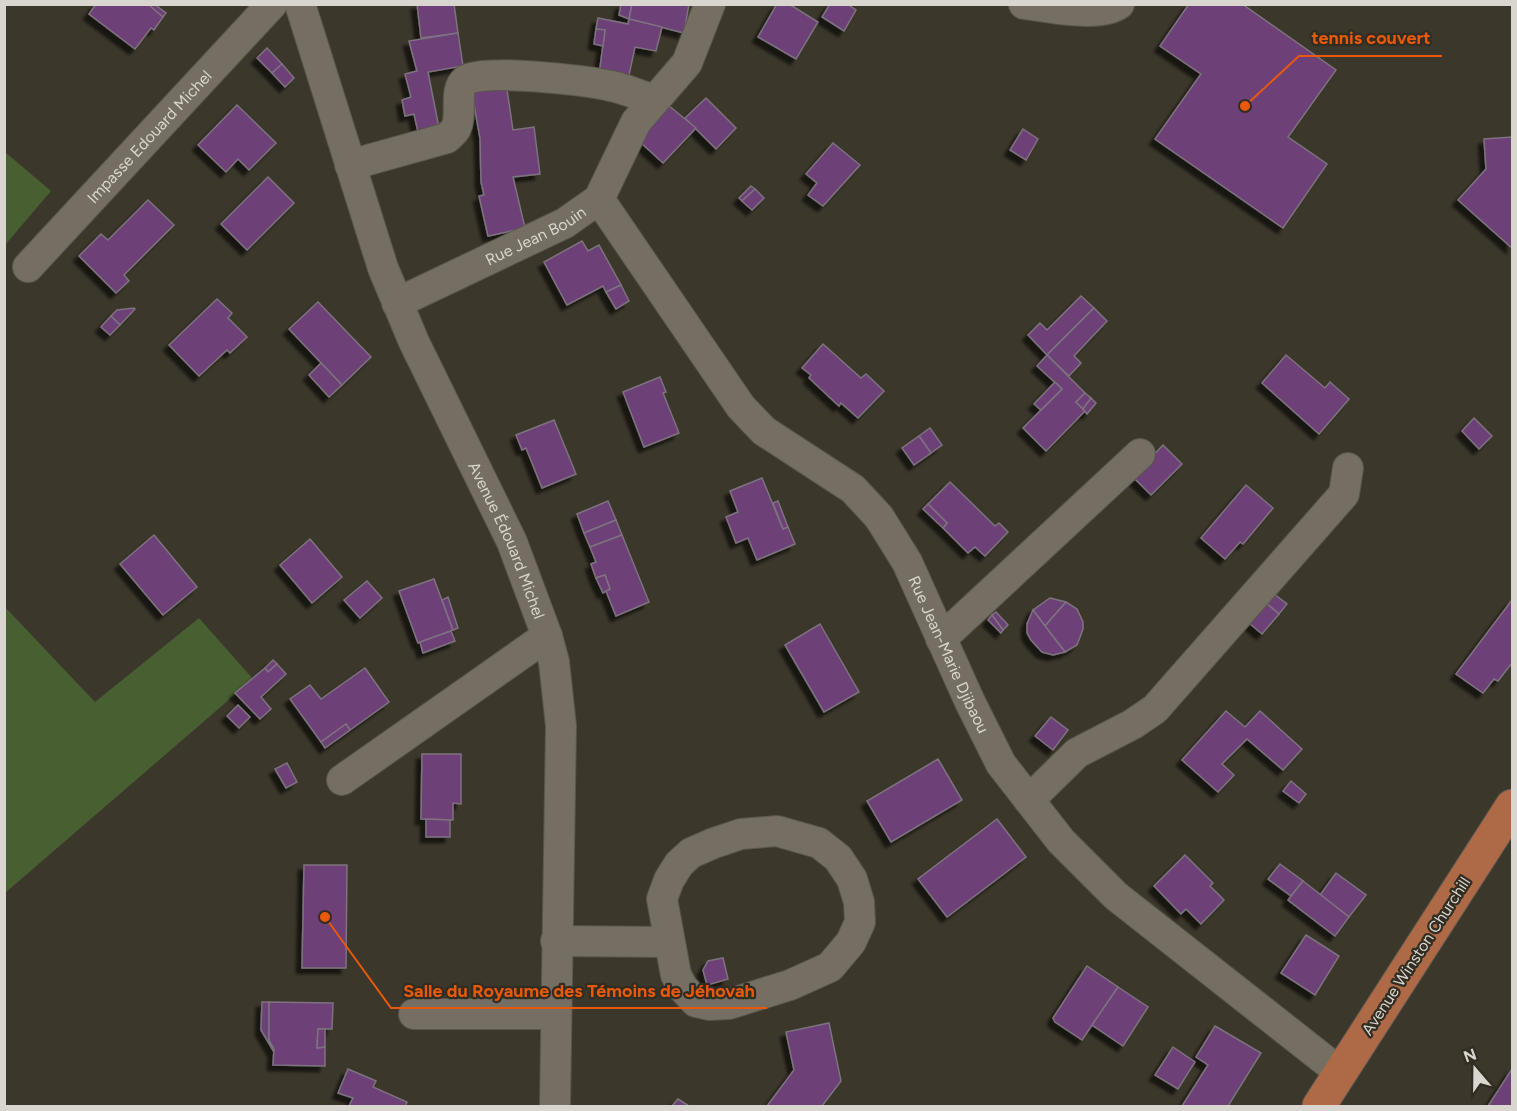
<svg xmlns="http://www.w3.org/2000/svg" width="1517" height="1111" font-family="Figtree,sans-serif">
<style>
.green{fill:#485f32}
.building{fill:#6d3f77;stroke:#7d737f;stroke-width:1.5;filter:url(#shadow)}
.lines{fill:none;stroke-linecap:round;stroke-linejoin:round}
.minor-casing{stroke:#5a564c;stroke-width:32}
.major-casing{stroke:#5a564c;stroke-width:35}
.minor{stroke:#746f62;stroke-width:30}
.major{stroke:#ae6a46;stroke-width:33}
.labels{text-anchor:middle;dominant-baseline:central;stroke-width:4.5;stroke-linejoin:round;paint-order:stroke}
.street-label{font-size:16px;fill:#d9d6cf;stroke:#322d22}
.leader{fill:none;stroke:#e8590c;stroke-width:2}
.callout-dot{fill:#e8590c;stroke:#322d22;stroke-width:2}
.callout-label{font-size:18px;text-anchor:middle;font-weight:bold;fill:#e8590c;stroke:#322d22;stroke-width:4.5;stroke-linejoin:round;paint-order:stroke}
</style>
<defs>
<filter id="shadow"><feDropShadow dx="-5.5" dy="5.5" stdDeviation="1.5" flood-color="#0009"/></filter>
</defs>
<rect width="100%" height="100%" fill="#3c372b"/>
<g class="green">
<path d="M5 152 51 191 5 245Z"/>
<path d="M4 606 95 702 199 618 253 679 5 893Z"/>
</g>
<g class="building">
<path d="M96 4H148L163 17 154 30 151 28 135 49 89 14Z"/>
<path d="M148 4H154L166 13 163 17Z"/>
<path d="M417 4H454L458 33 421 38Z"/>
<path d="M621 4H632L629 19 619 15Z"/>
<path d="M632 4H689L684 33 629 19Z"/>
<path d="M777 4H789L818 22 796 59 758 37Z"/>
<path d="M830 4H847L856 10 844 31 822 17Z"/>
<path d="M1189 4H1242L1336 70 1288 137 1327 164 1283 228 1155 139 1201 74 1160 46Z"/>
<path d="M598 18 628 24 629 19 662 27 656 51 635 47 628 80 599 75 605 30 596 29Z"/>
<path d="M596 29 605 30 603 46 594 44Z"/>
<path d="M458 33 463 66 428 72 439 128 418 132 414 114 405 116 402 100 411 97 405 74 417 71 409 41Z"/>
<path d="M267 48 282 64 272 73 257 58Z"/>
<path d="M282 64 294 78 285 87 272 73Z"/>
<path d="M506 83 513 130 534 127 540 174 513 177 525 228 488 236 479 196 484 195 481 182 480 138 471 88Z"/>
<path d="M706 98 736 128 716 149 685 118Z"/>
<path d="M237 105 276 143 249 170 238 159 226 172 198 145Z"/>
<path d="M668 105 696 128 663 163 639 141 650 129 646 126Z"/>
<path d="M1023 129 1038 139 1026 160 1010 150Z"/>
<path d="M1512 137V248L1458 200 1486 169 1484 139Z"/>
<path d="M833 143 860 165 823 206 808 195 817 183 806 174Z"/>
<path d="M268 177 294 203 247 250 221 224Z"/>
<path d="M751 186 755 189 742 201 739 198Z"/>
<path d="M755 189 764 198 752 210 742 201Z"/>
<path d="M148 200 174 225 124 275 129 281 116 293 79 256 101 234 108 240Z"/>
<path d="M582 241 588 251 599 245 621 285 606 292 603 286 567 305 544 262Z"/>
<path d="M621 285 629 301 616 309 606 292Z"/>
<path d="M1081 296 1094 308 1047 355 1028 335 1040 323 1047 330Z"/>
<path d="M217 299 232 313 228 318 247 337 230 353 227 350 199 376 169 345Z"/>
<path d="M318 302 371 357 342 385 289 329Z"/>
<path d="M134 308 135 309 120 325 111 316 117 310Z"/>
<path d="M1094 308 1107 321 1074 356 1081 363 1069 376 1047 355Z"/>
<path d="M111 316 120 325 110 335 101 327Z"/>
<path d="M823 344 861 378 866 374 884 391 858 418 841 403 839 406 809 378 811 375 802 368Z"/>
<path d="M1047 355 1085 393 1076 402 1085 411 1046 451 1023 428 1062 389 1037 366Z"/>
<path d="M1286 355 1325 388 1330 382 1349 399 1319 434 1262 383Z"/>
<path d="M321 363 342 385 329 397 309 375Z"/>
<path d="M660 377 666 392 663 393 679 433 644 447 623 392Z"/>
<path d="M1055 382 1062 389 1041 410 1034 404Z"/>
<path d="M1085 393 1091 398 1083 409 1076 402Z"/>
<path d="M1091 398 1096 403 1087 414 1083 409Z"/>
<path d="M1474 418 1492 436 1479 449 1462 431Z"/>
<path d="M554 420 576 474 542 488 526 448 522 450 516 435Z"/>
<path d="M930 428 942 445 931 453 919 436Z"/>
<path d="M919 436 931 453 914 465 902 448Z"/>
<path d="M1163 445 1182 464 1151 495 1133 477Z"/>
<path d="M762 478 783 529 788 527 795 544 757 560 748 538 736 543 726 517 738 512 730 491Z"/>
<path d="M950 482 995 526 999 523 1008 532 985 556 975 547 968 553 943 528 947 523 928 504Z"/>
<path d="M1246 485 1273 508 1243 544 1240 542 1225 559 1201 538Z"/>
<path d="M608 501 616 520 584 533 577 514Z"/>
<path d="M778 501 788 527 783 529 773 503Z"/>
<path d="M928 504 947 523 943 528 923 509Z"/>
<path d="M616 520 622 535 590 547 584 533Z"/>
<path d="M154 535 197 587 163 615 120 564Z"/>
<path d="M622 535 649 602 616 616 606 591 610 589 605 575 596 578 591 564 596 562 590 547Z"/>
<path d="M310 539 342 577 312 603 280 565Z"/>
<path d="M605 575 610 589 603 593 596 578Z"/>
<path d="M434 579 453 630 418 643 399 591Z"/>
<path d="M367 581 382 598 360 618 344 600Z"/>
<path d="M1274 594 1287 604 1279 614 1266 603Z"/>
<path d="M448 597 458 628 453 630 442 600Z"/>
<path d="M1050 598 1066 602 1045 626 1033 610Z"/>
<path d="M1512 600V663L1498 681 1494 679 1483 693 1456 674Z"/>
<path d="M1066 602 1077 609 1083 622V629L1077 645 1065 652 1045 626Z"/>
<path d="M1266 603 1279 614 1262 634 1249 623Z"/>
<path d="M1033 610 1045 626 1065 652 1053 655 1042 652 1031 640 1027 633V624Z"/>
<path d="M996 612 1008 625 1003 630 992 615Z"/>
<path d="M992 615 1003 630 1001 633 988 620Z"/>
<path d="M820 624 859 692 824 712 785 645Z"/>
<path d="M451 631 455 641 423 653 420 642Z"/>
<path d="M273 660 277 664 268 672 265 668Z"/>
<path d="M277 664 286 674 261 697 271 709 260 719 235 693 265 668 268 672Z"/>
<path d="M365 668 389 702 350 730 346 724 321 742 290 699 310 685 321 699Z"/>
<path d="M238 705 250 717 239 728 227 716Z"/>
<path d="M1226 711 1245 727 1260 711 1302 749 1283 770 1247 739 1222 764 1234 775 1218 792 1182 760Z"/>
<path d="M1051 717 1068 730 1053 750 1035 736Z"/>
<path d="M346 724 350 730 325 748 321 742Z"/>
<path d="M422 754H461V804L453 803V820L421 819Z"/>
<path d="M938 759 962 800 891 842 867 801Z"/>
<path d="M287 763 297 782 286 788 275 769Z"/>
<path d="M1291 781 1306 794 1299 803 1283 791Z"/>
<path d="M426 819 450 820V837H426Z"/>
<path d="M997 819 1026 857 947 917 918 879Z"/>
<path d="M1185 855 1213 883 1210 886 1224 900 1201 924 1186 909 1181 914 1154 886Z"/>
<path d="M1280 864 1303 881 1291 896 1268 879Z"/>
<path d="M304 865H347L346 968H302Z"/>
<path d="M1336 873 1366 895 1349 917 1320 895Z"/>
<path d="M1303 881 1349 917 1335 936 1288 900Z"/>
<path d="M1306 935 1339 956 1315 995 1281 973Z"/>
<path d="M723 958 728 979 707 985 703 970 708 961Z"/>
<path d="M1087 966 1118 987 1082 1040 1055 1022 1053 1018Z"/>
<path d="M1118 987 1148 1007 1123 1046 1092 1025Z"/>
<path d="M262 1002H269V1040L274 1052 261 1030Z"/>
<path d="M269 1002 333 1003 332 1029H318L317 1048 325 1047V1066L273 1065 274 1049 269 1040Z"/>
<path d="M829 1023 841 1081 822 1106H767L794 1070 786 1032Z"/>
<path d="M1215 1026 1261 1053 1228 1106H1182L1208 1065 1196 1057Z"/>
<path d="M318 1029H325V1047L317 1048Z"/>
<path d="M1173 1047 1195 1062 1178 1089 1155 1075Z"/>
<path d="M348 1069 376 1081 373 1087 407 1102 405 1106H349L353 1098 338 1093Z"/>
<path d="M1512 1069V1106H1488Z"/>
<path d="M678 1099 689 1106H672Z"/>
</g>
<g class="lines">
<defs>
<g id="minor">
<path id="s1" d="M300 4 383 268 414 342 512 542 547 636 554 662 561 726 555 1106"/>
<path d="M1024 4C1047 7 1100 18 1119 4"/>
<path d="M350 165 447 138C450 135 454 132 456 128 463 114 453 90 466 80 483 68 588 81 611 86 626 89 641 96 655 100"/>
<path id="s2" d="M599 199 741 407 764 431 853 489 879 517 907 562 970 702 1001 764 1061 841 1116 896 1341 1073"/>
<path id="s3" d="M28 267 272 4"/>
<path id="s4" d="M397 303 565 223 599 199 636 122 687 63 710 4"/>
<path d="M941 639 1140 454"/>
<path d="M342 780 547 636"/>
<path d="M1029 800 1077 753 1133 724 1155 709 1344 494 1348 468"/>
<path d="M777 831 819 843 838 858 852 879 859 902 860 922 851 942 830 967 790 985 729 1004 709 1005 696 1002 683 988 676 975 662 899 669 880 679 864 691 853 714 843 741 834Z"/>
<path d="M556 941 668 942"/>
<path d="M414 1014H555"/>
</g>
<path id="major" d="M1319 1106 1512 806"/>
</defs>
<use href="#minor" class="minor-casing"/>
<use href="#major" class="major-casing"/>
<use href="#minor" class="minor"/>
<use href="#major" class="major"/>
</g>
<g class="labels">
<g class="street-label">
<text stroke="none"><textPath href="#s3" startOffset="178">Impasse Edouard Michel</textPath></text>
<text stroke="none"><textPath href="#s4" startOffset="154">Rue Jean Bouin</textPath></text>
<text stroke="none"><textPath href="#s1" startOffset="576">Avenue Édouard Michel</textPath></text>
<text stroke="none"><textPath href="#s2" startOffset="584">Rue Jean-Marie Djibaou</textPath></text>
<text transform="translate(1416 956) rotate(-57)">Avenue Winston Churchill</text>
</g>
</g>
<path class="leader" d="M1245 106L1299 56H1442M325 917L391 1008H767"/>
<g class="callout-dot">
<circle cx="1245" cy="106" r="6"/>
<circle cx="325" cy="917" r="6"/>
</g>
<g class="callout-label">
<text x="1371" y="44">tennis couvert</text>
<text x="579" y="997">Salle du Royaume des Témoins de Jéhovah</text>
</g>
<rect width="1517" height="1111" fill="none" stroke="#d9d6cf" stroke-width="12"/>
<g transform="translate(1475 1069) rotate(340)" stroke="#322d22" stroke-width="4.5" paint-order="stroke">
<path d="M0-4.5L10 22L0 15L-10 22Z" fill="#d9d6cf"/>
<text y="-9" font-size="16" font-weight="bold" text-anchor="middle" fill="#d9d6cf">N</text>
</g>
</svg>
